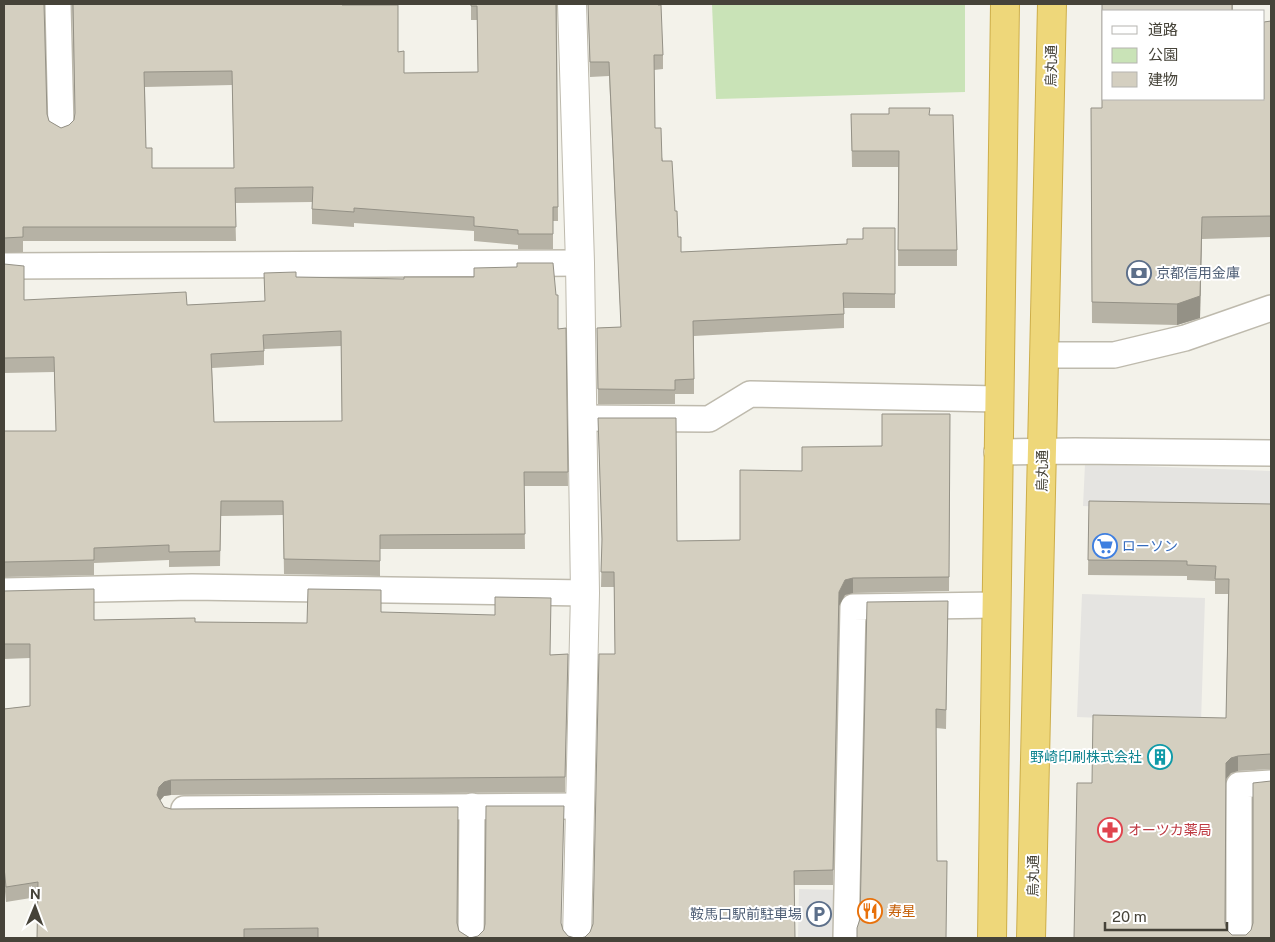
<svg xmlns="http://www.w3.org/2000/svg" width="1275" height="942" font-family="'Public Sans','Noto Sans JP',sans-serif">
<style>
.green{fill:#c9e3b7}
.parking{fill:#e5e4e1}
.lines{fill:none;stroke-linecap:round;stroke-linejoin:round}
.lane-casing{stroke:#bebaad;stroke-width:28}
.street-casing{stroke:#bebaad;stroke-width:30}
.highway-casing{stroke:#cdae4a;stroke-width:30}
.lane{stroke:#fff;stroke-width:25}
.street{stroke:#fff;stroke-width:28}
.highway{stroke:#eed77a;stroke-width:28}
.wall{fill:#b6b2a5;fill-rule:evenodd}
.shaded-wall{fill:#949186}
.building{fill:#d4cfc0;stroke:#949186;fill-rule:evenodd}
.labels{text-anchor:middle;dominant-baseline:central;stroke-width:4;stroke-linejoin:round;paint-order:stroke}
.street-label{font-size:14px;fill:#464339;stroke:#fff}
.service-label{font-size:14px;fill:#4e5e75;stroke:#fff;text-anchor:start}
.shop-label{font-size:14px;fill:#366cbe;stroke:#fff;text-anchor:start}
.culture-label{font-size:14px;fill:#0d838f;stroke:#fff;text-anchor:end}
.health-label{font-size:14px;fill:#be3a42;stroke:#fff;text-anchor:start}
.food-label{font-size:14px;fill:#c56008;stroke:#fff;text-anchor:start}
</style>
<rect width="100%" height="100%" fill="#f3f2ea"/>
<path class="green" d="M712 4H965V92L716 99Z"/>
<g class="parking">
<path d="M1085 464 1271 471V514L1083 506Z"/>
<path d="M1082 594 1205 598 1201 722 1077 717Z"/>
<path d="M799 889 839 890 838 938H798Z"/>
</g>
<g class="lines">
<defs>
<g id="lane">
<path d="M58 4 61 128"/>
<path d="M4 266 580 263"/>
<path d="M1045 355H1114L1185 338 1271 308"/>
<path d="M583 418 709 419 750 394 998 399"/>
<path d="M997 452 1075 451 1271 453"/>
<path d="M4 591 192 587 585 593"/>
<path d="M184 809 580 806"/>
<path d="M471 938 472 806"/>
<path d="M846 938 853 607 996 605"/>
<path d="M1239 938V785L1271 783"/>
</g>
<path id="street" d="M572 4 580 263 585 593 577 938"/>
<g id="highway">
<path d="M992 938 1005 4"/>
<path d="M1031 938 1052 4"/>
</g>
</defs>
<use href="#lane" class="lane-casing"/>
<use href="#street" class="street-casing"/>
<use href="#highway" class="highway-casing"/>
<use href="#lane" class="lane"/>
<use href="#street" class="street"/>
<use href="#highway" class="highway"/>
</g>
<g class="wall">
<path d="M4 4 49 121 61 128 69 125 74 120 75 114 72 4 342 5 398 52 404 73 478 72 477 20H471V4H557L558 221H553V249H518V245L474 241V231L354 223V227L312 224V202L235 203 236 241H23V252L4 253ZM232 85 234 168H152L146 148 145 87Z"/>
<path d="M588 4H658L663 55V69L654 70 655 128 675 211 678 237 681 252 847 244 895 228V308H844V328L694 336V394H675V404H598L597 328 621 327 609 76 590 77Z"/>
<path d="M1102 4H1233V11H1104V99H1264V22L1271 21V237L1202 239 1200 318 1177 325 1092 323 1091 108H1102Z"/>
<path d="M851 114 930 115 957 250V266H898V167H852Z"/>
<path d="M4 264 24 300 187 305 265 301 264 273 296 277 558 329 566 328 568 486H524L525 549H380V576L284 574 283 515 221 516 220 566 169 567V560L94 563V575L4 577V431H56L54 372 4 373ZM341 346 342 421 214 422 212 368 264 365V349Z"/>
<path d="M950 414 949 591 853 593 845 595 839 606 833 885H794L585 937 590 932 593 924 615 654 614 587H601L602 545 598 418 677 541 740 540 802 471 882 446Z"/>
<path d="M1089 501 1271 504V769L1238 771 1231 773 1226 779 1225 923 1227 930 1232 935 1271 938H1074L1092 783 1226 718 1228 594H1215V581L1187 580V576L1088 575Z"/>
<path d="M4 591 94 620 195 622 307 623 381 612 550 655 568 654 565 792 171 795 164 796 160 800 164 807 457 924 459 931 470 938 562 924 563 930 568 936 575 938H37V897L6 902 4 881V709L30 706V658L4 659Z"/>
<path d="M948 601 946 729 936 728 860 919Z"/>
</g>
<g class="shaded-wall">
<path d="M1202 217 1200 318 1177 325V304Z"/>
<path d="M853 578V593L845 595 839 606 833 885 839 592 845 580Z"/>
<path d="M1238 756V771L1231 773 1226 779V763L1231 758Z"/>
<path d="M171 780V795L164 796 159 802 157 795 159 787 164 782Z"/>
</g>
<g class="building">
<path d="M4 4H44L47 114 49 121 61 128 69 125 74 120 75 113 73 4H342V5H398V52L404 51V73L478 72 477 6H471V4H556L558 207H553V234H518V230L474 226V217L354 208V212L312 209 313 187 235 188 236 227H23V237L4 238ZM232 71 234 168H152V148H146L144 72Z"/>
<path d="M588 4H658V5H661L663 55H654L655 128H661L662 161H672L675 211H677L678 237H681V252L847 244V239H863V228H895V294L843 293 844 314 693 321 694 379 675 380V390L598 389 597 328 621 327 609 62H590Z"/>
<path d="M1102 4H1232V11H1104V99H1264V22L1271 21V216L1202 217 1200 296 1177 304 1092 302 1091 108H1102Z"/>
<path d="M889 108H930L929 115H953L957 250H898L899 151H852L851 114H889Z"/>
<path d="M517 263H553L556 295H558V329L566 328 568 472H524L525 534 380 535V561L284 559 283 501H221L220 551 169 552V545L94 548V560L4 562V431H56L54 357 4 358V264L24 266V300L186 292 187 305 265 301 264 273 296 272V277L404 279V277H474V268L517 267ZM341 331 342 421 214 422 211 354 264 351 263 335Z"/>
<path d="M882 414H950L949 577 853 578 845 580 839 592 833 870 794 871 795 938H580L585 937 590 932 593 924 599 654H615L614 572H601L602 539 598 418H676L677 541 740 540V470L802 471V447L882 446Z"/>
<path d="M1089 501 1271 504V754L1238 756 1231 758 1226 763 1225 923 1227 930 1232 935H1246L1251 930 1253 923V783L1271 781V938H1074L1077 783H1092L1093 715 1226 718 1229 579H1215L1216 566 1187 565V561L1088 560Z"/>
<path d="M94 589V620L195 618V622L307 623 308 589 381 590V612L495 615V597L551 598 550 655 568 654 565 777 171 780 164 782 159 787 157 795 164 807 171 809 458 807 457 923 459 931 470 938 478 936 484 930 485 924 486 806H564L561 923 563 930 568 936 575 938H318V928L244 929V938H37L38 882 6 887 4 867V709L30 706V644H4V591Z"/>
<path d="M948 601 946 710 936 709 937 861H947L946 938H857V928L860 919 867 602Z"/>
</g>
<defs>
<symbol id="bank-ring" viewBox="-11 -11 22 22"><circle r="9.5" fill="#fff" stroke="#5c6f8a" stroke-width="1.5"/><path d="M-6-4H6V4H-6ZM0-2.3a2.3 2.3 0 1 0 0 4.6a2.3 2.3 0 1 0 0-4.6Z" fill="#5c6f8a"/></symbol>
<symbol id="supermarket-ring" viewBox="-11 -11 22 22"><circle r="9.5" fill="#fff" stroke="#3f7fe0" stroke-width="1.5"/><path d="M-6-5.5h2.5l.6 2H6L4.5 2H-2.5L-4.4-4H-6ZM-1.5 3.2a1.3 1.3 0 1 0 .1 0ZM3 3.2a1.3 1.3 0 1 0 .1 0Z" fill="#3f7fe0"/></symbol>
<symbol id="building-ring" viewBox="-11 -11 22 22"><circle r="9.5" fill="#fff" stroke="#0f9aa8" stroke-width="1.5"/><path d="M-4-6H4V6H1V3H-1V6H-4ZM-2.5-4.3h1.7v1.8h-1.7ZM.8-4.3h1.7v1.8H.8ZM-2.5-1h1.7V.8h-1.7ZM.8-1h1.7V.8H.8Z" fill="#0f9aa8"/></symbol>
<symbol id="pharmacy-ring" viewBox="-11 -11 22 22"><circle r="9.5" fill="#fff" stroke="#e0444e" stroke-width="1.5"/><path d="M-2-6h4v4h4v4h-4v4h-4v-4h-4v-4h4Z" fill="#e0444e"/></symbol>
<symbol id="restaurant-ring" viewBox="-11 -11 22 22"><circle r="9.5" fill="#fff" stroke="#e8710a" stroke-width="1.5"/><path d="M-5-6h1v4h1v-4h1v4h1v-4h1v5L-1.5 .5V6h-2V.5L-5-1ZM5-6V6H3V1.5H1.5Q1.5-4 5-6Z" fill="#e8710a"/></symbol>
<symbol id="parking-ring" viewBox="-11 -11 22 22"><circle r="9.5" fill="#fff" stroke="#5c6f8a" stroke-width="1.5"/><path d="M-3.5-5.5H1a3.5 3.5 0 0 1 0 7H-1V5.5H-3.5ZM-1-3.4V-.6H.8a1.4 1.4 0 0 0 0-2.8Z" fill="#5c6f8a"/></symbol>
</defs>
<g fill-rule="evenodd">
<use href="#bank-ring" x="1125" y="259" width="28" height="28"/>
<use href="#supermarket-ring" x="1091" y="532" width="28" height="28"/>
<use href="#building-ring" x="1146" y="743" width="28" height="28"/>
<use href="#pharmacy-ring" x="1096" y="816" width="28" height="28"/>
<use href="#restaurant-ring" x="856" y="897" width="28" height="28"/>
<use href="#parking-ring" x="805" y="900" width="28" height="28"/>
</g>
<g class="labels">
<g class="street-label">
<text transform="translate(1051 66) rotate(-89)">烏丸通</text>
<text transform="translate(1042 471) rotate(-89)">烏丸通</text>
<text transform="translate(1033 876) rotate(-89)">烏丸通</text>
</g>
<g class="service-label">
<text x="1156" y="273">京都信用金庫</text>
<text x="802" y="914" text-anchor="end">鞍馬口駅前駐車場</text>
</g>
<g class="shop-label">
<text x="1122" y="546">ローソン</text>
</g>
<g class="culture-label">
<text x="1142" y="757">野崎印刷株式会社</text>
</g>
<g class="health-label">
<text x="1128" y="830">オーツカ薬局</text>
</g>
<g class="food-label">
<text x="888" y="911">寿星</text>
</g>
</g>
<rect width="1275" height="942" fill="none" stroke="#464339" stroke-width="10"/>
<rect x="1102" y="10" width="162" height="90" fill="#ffffff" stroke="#b5b4b0"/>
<rect x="1112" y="26" width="25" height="8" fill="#ffffff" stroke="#b5b4b0"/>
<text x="1148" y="35" font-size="15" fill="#464339">道路</text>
<rect x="1112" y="48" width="25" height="15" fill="#c9e3b7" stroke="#b5b4b0"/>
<text x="1148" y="60" font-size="15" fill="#464339">公園</text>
<rect x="1112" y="72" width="25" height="15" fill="#d4cfc0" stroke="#b5b4b0"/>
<text x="1148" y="85" font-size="15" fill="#464339">建物</text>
<g transform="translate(35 907) rotate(1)" stroke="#ffffff" stroke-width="4" paint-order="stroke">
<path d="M0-4L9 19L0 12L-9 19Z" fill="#464339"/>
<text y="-8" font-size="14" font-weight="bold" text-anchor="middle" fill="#464339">N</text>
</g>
<path d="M1105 922v8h122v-8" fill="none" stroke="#464339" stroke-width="2.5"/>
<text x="1112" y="922" font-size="15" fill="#464339" stroke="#ffffff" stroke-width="4" paint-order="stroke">20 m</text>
</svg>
